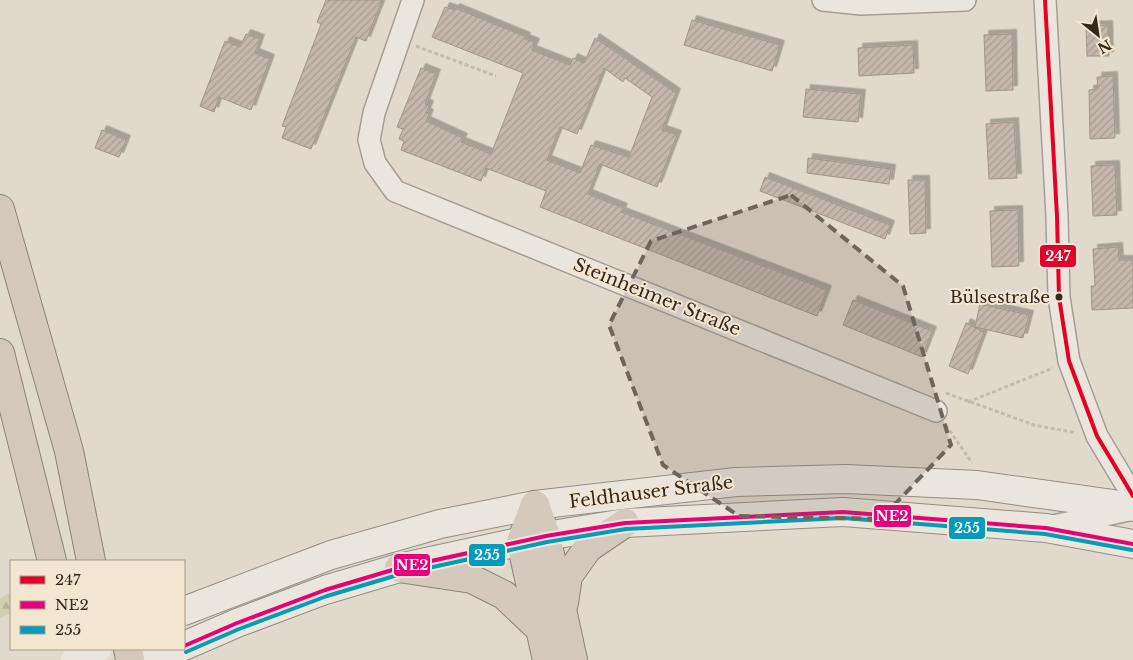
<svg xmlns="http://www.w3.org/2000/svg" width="1133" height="660" font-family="'Libre Baskerville',serif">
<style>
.forest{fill:url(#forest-firs)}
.building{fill:url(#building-hatch);stroke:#a1958b;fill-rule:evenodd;filter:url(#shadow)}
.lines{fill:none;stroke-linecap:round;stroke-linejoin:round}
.street-casing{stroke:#a69e95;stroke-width:24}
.secondary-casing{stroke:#968e84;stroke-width:30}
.highway-casing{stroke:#8b847b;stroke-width:30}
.path{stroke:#c2bbb4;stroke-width:3;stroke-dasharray:4 2.5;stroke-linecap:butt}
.street{stroke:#eae5dd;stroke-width:21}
.secondary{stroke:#eae5dd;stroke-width:28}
.highway{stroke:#d4c9bc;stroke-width:28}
.secondary-bridge-casing{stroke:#968e84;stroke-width:30;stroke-linecap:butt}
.secondary-bridge{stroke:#eae5dd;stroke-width:28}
.bus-1-casing{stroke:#f2e6d1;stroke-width:8}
.bus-2-casing{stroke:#f2e6d1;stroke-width:8}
.bus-3-casing{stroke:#f2e6d1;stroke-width:8}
.bus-1{stroke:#e4002b;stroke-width:4}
.bus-2{stroke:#e5007d;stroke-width:4}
.bus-3{stroke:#059cbc;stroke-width:4}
.marked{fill:#70655b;fill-opacity:0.2;stroke:#70655b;stroke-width:4;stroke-dasharray:10 6;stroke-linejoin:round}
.bus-dot{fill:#33271e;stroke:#f2e6d1;stroke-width:2}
.labels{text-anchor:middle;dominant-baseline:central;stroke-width:4;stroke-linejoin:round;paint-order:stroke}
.bus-label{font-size:17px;fill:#33271e;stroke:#f2e6d1;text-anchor:end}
.street-label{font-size:18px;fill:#33271e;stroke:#f2e6d1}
.line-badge{stroke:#f2e6d1;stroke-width:2}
.badge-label{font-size:14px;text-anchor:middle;font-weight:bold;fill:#fff}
</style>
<defs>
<pattern id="forest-firs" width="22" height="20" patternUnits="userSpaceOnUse" patternTransform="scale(1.25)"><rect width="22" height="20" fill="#d2cfae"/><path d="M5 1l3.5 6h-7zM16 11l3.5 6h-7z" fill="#b5b295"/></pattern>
<pattern id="building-hatch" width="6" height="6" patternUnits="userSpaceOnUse" patternTransform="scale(1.25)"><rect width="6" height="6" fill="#c4b7ac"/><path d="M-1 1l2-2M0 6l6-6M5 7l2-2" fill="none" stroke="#a99d94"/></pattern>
<filter id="shadow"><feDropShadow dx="4.5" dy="-4.5" stdDeviation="0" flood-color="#0004"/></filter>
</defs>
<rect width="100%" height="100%" fill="#e1d9cb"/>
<path class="forest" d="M11 592V613L0 618V598Z"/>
<g class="building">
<path d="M326 0H382L366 41 356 37 311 149 282 138 286 127 282 126 321 24 317 22Z"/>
<path d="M445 7 454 10 455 8 526 37 525 39 535 43 532 50 570 65 573 58 584 63 595 38 676 93 662 130 677 135 657 187 600 164 588 194 623 208 621 212 827 290 817 316 540 207 546 191 486 168 481 181 401 150 404 141 399 139 403 129 397 127 421 68 436 74 425 104 429 105 426 113 429 114 426 121 463 138 461 142 491 154 523 73 432 37ZM604 68 623 82 625 78 652 97 629 157 591 145 580 173 547 160 560 127 577 134Z"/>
<path d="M692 20 780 45 772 71 684 45Z"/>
<path d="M1108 25 1109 56H1087L1086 26Z"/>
<path d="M246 34 260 39 255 53 270 59 251 110 219 97 214 112 200 106 225 41 240 47Z"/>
<path d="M1012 34 1013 90 986 91 984 35Z"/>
<path d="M913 45 914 73 859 76 858 48Z"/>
<path d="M1113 76 1115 138 1090 139 1089 90 1098 89 1097 77Z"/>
<path d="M806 89 861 94 858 122 803 117Z"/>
<path d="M1014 122 1017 178 989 179 986 124Z"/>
<path d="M102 130 126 140 119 157 95 148Z"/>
<path d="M808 158 891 169 889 184 807 173Z"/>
<path d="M1115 165 1117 215 1093 216 1091 166Z"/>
<path d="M765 177 890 225 885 239 760 191Z"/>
<path d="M908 180H925L926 233 910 234Z"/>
<path d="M1018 210 1019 266 992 267 990 211Z"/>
<path d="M1118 247 1119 260H1133V308L1092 310 1091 286H1095L1093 249Z"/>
<path d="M853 300 932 331 922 357 843 325Z"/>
<path d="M980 304 1029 315 1023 338 975 327Z"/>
<path d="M966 323 984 332 968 374 949 366Z"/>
</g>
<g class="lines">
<defs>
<g id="street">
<path d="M413 0 374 113 369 140 375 163 395 191 936 411"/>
<path d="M823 0 861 4 965 0"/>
<path d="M1045 0 1057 216 1059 297 1069 361 1097 436 1133 496"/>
<path d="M1053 526 1129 510"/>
</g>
<g id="secondary">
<path d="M184 611 331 555 440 524 535 505 736 482 846 479 977 485 1133 507"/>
<path d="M184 646 237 623 325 590 399 568 546 536 625 523 843 512 1046 528 1133 544"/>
<path d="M152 660 178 649"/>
</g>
<g id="highway">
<path d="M0 209 69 451 91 561"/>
<path d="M0 353 52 561"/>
<path d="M535 505 521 542 547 660"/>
<path d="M535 505 546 536 573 660"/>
<path d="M399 568 472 579 504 595 540 629"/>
<path d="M564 603 568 576 588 548 625 523"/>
<path d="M128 649 130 660"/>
</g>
</defs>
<use href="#street" class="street-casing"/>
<use href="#secondary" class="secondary-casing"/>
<use href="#highway" class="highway-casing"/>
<g class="path">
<path d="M416 46 496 76"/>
<path d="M946 393 1034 425 1076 433"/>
<path d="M968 402 1053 368"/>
<path d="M946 425 972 463"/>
</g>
<use href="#street" class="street"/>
<use href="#secondary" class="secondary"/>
<use href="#highway" class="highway"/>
<defs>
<path id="secondary-bridge" d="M75 660 97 649"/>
</defs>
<use href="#secondary-bridge" class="secondary-bridge-casing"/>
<use href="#secondary-bridge" class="secondary-bridge"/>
<defs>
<path id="bus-1" d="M1045 0 1057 216 1059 297 1069 361 1097 436 1133 496"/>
<path id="bus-2" d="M184 646 237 623 325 590 399 568 546 536 625 523 843 512 1046 528 1133 544"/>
<path id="bus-3" d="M186 652 239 629 327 596 401 574 547 542 626 529 843 518 1045 534 1132 550"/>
</defs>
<use href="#bus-1" class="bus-1-casing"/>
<use href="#bus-2" class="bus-2-casing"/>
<use href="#bus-3" class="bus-3-casing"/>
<use href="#bus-1" class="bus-1"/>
<use href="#bus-2" class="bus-2"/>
<use href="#bus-3" class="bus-3"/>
</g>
<path class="marked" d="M791 195 903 286 951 445 881 519 739 516 663 465 609 325 651 241Z"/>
<circle class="bus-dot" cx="1059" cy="297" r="4.5"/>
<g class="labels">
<g class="bus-label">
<text x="1050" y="297">Bülsestraße</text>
</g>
<g class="street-label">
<text transform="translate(657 297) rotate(22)">Steinheimer Straße</text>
<text transform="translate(651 492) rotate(-7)">Feldhauser Straße</text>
</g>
</g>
<g class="line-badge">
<rect x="1039" y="244" width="38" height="24" rx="5" fill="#e4002b"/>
<rect x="873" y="504" width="39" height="24" rx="5" fill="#e5007d"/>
<rect x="948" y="516" width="38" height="24" rx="5" fill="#059cbc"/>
<rect x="468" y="543" width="38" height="24" rx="5" fill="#059cbc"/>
<rect x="393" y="553" width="38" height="24" rx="5" fill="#e5007d"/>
</g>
<g class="badge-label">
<text x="1058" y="261">247</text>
<text x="892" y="521">NE2</text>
<text x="967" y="533">255</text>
<text x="487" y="560">255</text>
<text x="412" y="570">NE2</text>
</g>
<rect x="10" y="560" width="175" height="90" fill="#f2e6d1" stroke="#a69a89"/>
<rect x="20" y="576" width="25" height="8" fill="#e4002b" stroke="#a69a89"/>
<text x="55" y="585" font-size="15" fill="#33271e">247</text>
<rect x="20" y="601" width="25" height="8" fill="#e5007d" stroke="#a69a89"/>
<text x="55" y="610" font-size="15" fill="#33271e">NE2</text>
<rect x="20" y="626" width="25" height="8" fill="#059cbc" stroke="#a69a89"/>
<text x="55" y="635" font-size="15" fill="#33271e">255</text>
<g transform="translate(1098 35) rotate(150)" stroke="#f2e6d1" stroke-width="4" paint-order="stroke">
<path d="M0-4L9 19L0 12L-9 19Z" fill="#33271e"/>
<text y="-8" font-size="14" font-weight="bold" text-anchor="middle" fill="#33271e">N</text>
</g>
</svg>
